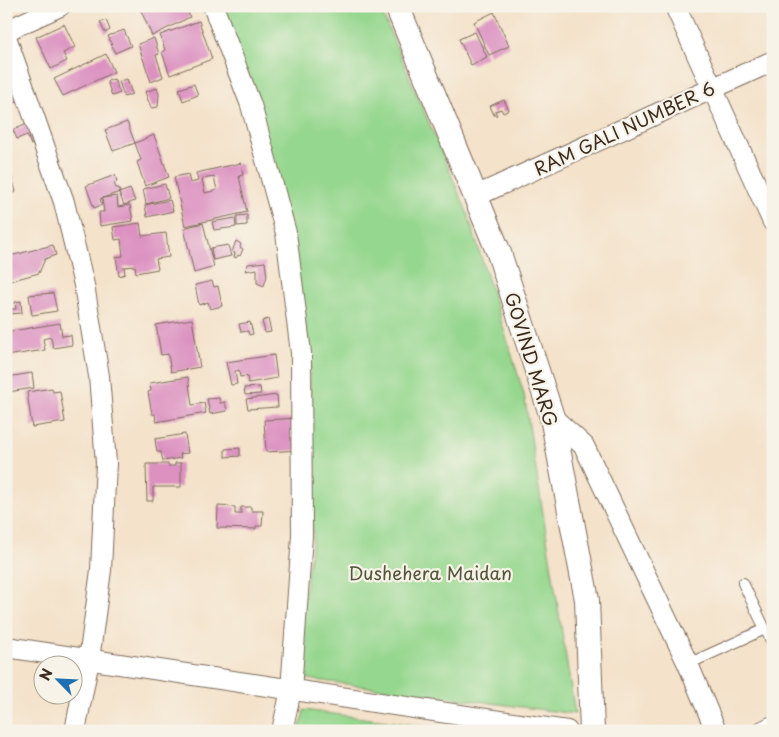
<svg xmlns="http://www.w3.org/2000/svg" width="779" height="737" font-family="'Playpen Sans',sans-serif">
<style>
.green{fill:#95d78e;stroke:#688056}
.building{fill:#dc91c1;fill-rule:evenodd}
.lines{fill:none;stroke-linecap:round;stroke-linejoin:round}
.service-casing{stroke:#7c6a5a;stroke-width:12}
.minor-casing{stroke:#7c6a5a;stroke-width:22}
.tertiary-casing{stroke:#7c6a5a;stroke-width:26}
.service{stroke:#fff;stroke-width:10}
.minor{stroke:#fff;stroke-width:20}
.tertiary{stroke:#fff;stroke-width:24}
.labels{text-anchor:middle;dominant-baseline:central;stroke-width:4.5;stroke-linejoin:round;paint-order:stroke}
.street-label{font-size:18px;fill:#3b2a1e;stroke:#f7f3e8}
.park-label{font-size:18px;fill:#52553a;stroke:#f7f3e8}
</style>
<rect width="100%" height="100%" fill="#f7f3e8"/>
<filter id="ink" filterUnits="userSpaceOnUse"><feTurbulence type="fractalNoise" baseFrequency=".02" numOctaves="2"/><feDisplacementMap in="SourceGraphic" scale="10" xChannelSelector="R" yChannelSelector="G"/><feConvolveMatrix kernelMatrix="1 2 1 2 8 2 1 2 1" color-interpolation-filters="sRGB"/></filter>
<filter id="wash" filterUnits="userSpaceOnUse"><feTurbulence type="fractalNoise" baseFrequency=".0096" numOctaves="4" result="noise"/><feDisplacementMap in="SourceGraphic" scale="20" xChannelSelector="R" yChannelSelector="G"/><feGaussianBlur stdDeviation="1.12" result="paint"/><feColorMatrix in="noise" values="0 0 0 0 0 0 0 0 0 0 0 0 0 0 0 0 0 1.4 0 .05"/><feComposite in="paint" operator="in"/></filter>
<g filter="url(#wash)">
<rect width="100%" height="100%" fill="#f4e2ca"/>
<g class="green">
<path d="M221 6H379L467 212 524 394 575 714 292 677 313 537 309 344Z"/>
<path d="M304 710 460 731H299Z"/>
</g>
<g id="blocks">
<g class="building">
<path d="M139 6H185L190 17 152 36Z"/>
<path d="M494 12 509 46 489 55 474 22Z"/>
<path d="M106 20 110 30 105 33 100 22Z"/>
<path d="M199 21 212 59 170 75 162 52 165 50 160 35Z"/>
<path d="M64 24 75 47 63 53 67 61 51 69 36 37Z"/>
<path d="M124 30 131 46 115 53 108 36Z"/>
<path d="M475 32 487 57 471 65 459 39Z"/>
<path d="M154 38 159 54 156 55 163 77 151 82 138 44Z"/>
<path d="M106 54 114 72 63 96 54 79Z"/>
<path d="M114 79 120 93 112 96 107 81Z"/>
<path d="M127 79 132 94 124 97 119 81Z"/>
<path d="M194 84 198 95 183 101 179 89Z"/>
<path d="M157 88 159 94 158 107 151 108 145 92Z"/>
<path d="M14 92 18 101 6 106V95Z"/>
<path d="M504 100 509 110 503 113 501 109 495 111 497 115H494L490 106Z"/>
<path d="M127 122 135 143 113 151 105 130Z"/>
<path d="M27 124 35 143 31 145 27 135 17 139 13 130Z"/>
<path d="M154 135 169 177 145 186 137 162 141 160 135 143Z"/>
<path d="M6 162H8L16 192 6 195Z"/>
<path d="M241 163 243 175 239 176 247 212 185 226 174 177 188 174 190 183 198 181 196 173ZM214 177 217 190 205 193 202 179Z"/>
<path d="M115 175 117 182 114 183 116 188H119L120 192 100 199 102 205 94 208 86 186Z"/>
<path d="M165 184 169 198 146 204 143 189Z"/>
<path d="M130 189 135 201 124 205 119 193Z"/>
<path d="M117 196 118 207 130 205 133 221 100 226 99 212H104L102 198Z"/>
<path d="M170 200 173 211 147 217 145 205Z"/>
<path d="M247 215V225L237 226V216Z"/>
<path d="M235 218 236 227 214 230 212 222Z"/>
<path d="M140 223 142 236 166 233 169 257 156 259 158 269 136 273 135 266 124 267 125 274 119 276 116 257 123 256 121 239 115 240 113 227Z"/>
<path d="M203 223 214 267 194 273 184 228Z"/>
<path d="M236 241 241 244 240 247 243 249 240 256 238 255 236 258 234 257 235 253 232 252Z"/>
<path d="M53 245 56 255 45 259 39 273 6 282V257Z"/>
<path d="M228 245 231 256 213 260 211 248Z"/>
<path d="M265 262 267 276 264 286 257 283V269L245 271 248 264Z"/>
<path d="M212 281 214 287 218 286 222 306 210 309 208 302 199 305 195 285Z"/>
<path d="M53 293 57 311 32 315 29 295Z"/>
<path d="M21 301 22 313 9 314 10 323 6 324V304H8L9 309H16L15 302Z"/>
<path d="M192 319 200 367 171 372 168 354 161 355 156 325Z"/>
<path d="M268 319 271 332 265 333 262 321Z"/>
<path d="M250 322 253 334 249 335 248 331 241 332 239 324Z"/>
<path d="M60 323 62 336 71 335 72 345 53 348 51 337 43 339 45 350 6 356V332Z"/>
<path d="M274 355 277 378 248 383 247 376 240 377 239 370 235 371 237 384 231 385 226 362Z"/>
<path d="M32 373 34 388 8 392 7 377Z"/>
<path d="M188 377 192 405 204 403 206 413 156 422 155 414H152L148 392 151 391 150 383Z"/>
<path d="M260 387 261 394 245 395 244 388Z"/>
<path d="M52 388 53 392 60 391 65 422 32 427 27 392Z"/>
<path d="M277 395 278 407 248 409 246 399Z"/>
<path d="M219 398 220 403 225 402 227 411 210 414 207 399Z"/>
<path d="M299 418 301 450 266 452 264 420Z"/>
<path d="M185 434 188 453 180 454 181 458 163 461 161 452H157L155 439Z"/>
<path d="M240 448V456L225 457V449Z"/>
<path d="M175 463H181V487H153V501H147L146 464H168V466H175Z"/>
<path d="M218 506 235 507V514H241V507H251V511H263L262 526H256V529L217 528Z"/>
</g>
</g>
</g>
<g filter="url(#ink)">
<use href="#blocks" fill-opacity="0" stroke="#7c6a5a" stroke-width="1"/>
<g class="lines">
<defs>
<g id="service">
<path d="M765 629 773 644"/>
<path d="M688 664 765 629 743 583"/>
</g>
<g id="minor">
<path d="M213 6 251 105 286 233 301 353 302 536 291 690 282 731"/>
<path d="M675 6 773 222"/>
<path d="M6 31 60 6"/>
<path d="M6 37 64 202 84 285 99 376 106 463 101 570 89 660 75 731"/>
<path d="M476 196 773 61"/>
<path d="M552 417 584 446 688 664 716 731"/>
<path d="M6 647 567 731"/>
<path d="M763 731 773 726"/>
</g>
<path id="tertiary" d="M397 6 499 253 552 417 587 600 592 731"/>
</defs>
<use href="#service" class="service-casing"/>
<use href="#minor" class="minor-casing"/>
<use href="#tertiary" class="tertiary-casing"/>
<use href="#service" class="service"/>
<use href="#minor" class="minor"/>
<use href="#tertiary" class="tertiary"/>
</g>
</g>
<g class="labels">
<g class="street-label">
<text transform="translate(624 128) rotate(-25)">RAM GALI NUMBER 6</text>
<text transform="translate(532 359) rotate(73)">GOVIND MARG</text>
</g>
<g class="park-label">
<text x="430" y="572">Dushehera Maidan</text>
</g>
</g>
<rect width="779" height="737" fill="none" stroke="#f7f3e8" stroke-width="25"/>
<g transform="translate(58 680) rotate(294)"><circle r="24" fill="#f7f3e8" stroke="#aca397"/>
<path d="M0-4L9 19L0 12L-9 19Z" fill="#1f6fb2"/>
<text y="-8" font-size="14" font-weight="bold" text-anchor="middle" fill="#3b2a1e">N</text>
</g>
</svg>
